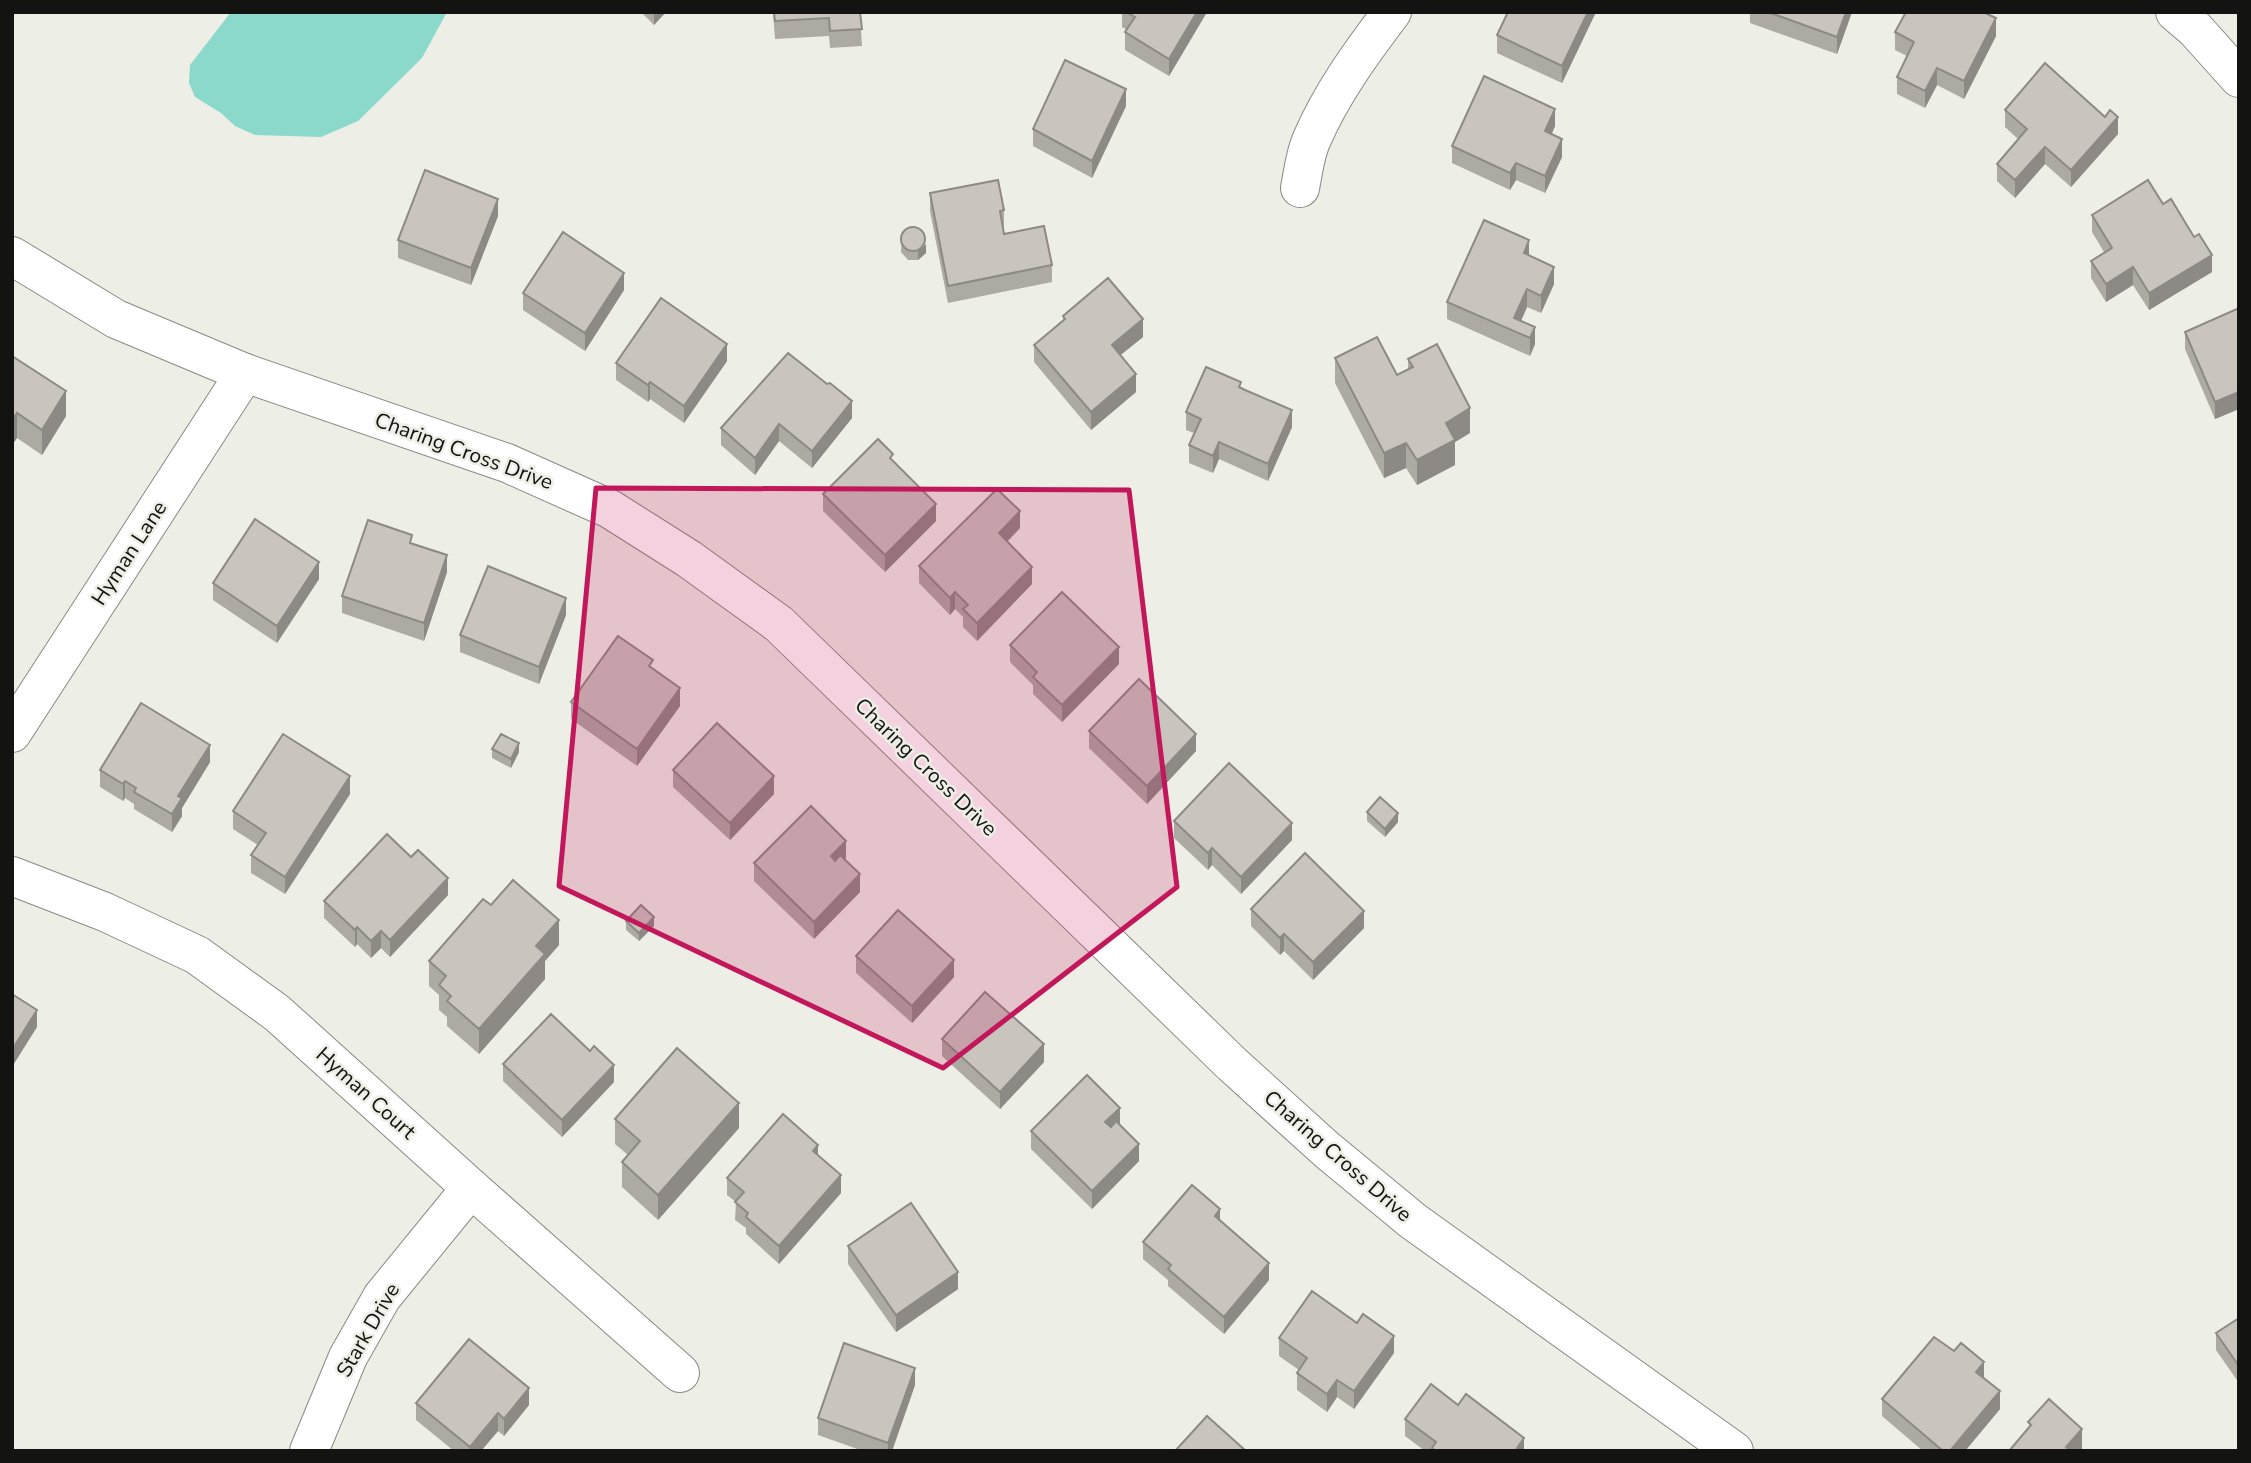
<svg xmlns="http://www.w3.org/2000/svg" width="2251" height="1463" font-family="'Nunito Sans',sans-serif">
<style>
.water{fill:#8bd9ca}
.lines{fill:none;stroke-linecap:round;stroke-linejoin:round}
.minor-casing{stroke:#898a83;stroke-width:40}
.minor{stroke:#fff;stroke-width:38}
.wall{fill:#ada9a3}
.shaded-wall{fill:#8d8985}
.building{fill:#c9c4be;stroke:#8d8985;stroke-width:2}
.marked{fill:#c2185b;fill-opacity:0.2;stroke:#c2185b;stroke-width:5;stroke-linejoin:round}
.labels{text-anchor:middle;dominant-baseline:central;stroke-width:5;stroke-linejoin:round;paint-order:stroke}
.street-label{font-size:21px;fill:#131311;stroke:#edeee6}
</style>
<rect width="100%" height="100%" fill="#edeee6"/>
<path class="water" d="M231 12H447L422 58 358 121 321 137 255 135 235 126 221 113 195 97 189 83 190 65Z"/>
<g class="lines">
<defs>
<g id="minor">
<path d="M2175 12 2195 29 2239 78"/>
<path d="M1300 188C1303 173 1305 155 1311 141 1331 94 1361 53 1392 12"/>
<path d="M12 256 116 319 245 373 507 463 610 509 689 559 779 624 1232 1064 1327 1150 1413 1221 1734 1451"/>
<path d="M12 733 245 373"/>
<path d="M12 876 105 912 197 955 277 1013 471 1188 680 1373"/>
<path d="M309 1451 348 1357 382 1297 471 1188"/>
</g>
</defs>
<use href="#minor" class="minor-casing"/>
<use href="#minor" class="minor"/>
</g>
<g class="wall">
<path d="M641 12H666L654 25Z"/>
<path d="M773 12H860L862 46 830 48 829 36 775 39Z"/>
<path d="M1122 12H1207L1169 76 1125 50V32L1127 30 1122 27Z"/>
<path d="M1596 12 1562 83 1497 53V35Z"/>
<path d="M1750 12H1852L1837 54 1750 23Z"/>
<path d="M1895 32 1996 36 1964 99 1937 85 1925 108 1897 94V77L1907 56 1895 50Z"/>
<path d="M1126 106 1092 178 1033 146V129Z"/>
<path d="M2005 110 2118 134 2071 187 2045 164 2015 198 1997 181V164L2018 139 2005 127Z"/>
<path d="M1555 126 1552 134 1562 157 1545 193 1516 180 1510 190 1452 163V146Z"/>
<path d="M930 193 1004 210V228H1003L1004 234 1052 265V282L948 303 930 211Z"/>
<path d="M2163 204 2212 272 2149 310 2133 285 2106 302 2091 278V261L2104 252 2092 232V215Z"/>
<path d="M498 216 471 285 398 258V240Z"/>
<path d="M902 233 926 253 918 260H908L901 252Z"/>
<path d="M1529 255 1554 284 1541 313 1527 307 1521 321 1535 344 1530 356 1447 319V302Z"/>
<path d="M624 290 585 351 523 310V293Z"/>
<path d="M2239 308V409L2215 419 2185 349V332Z"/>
<path d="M1063 316 1143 337 1120 355 1136 392 1091 430 1034 362V345L1063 321Z"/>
<path d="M12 356 66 416 42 455 17 438 12 445Z"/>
<path d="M1335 358 1397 375 1408 370V359L1470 433 1455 442V465L1417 485 1406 468 1384 478 1335 383Z"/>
<path d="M727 361 684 423 650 399 648 402 616 380V363Z"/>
<path d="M827 384 852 418 812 468 779 441 755 475 721 445V428Z"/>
<path d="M1241 388 1292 427 1268 481 1219 459 1213 473 1189 463V445L1194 433 1186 430V412Z"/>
<path d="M823 494 936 521 885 572 823 511Z"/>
<path d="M1020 528 1007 542 1032 584 977 641 963 627V617L955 609 950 615 919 583V566Z"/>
<path d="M412 544 447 572 424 641 342 613V596Z"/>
<path d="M319 579 277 643 213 600V583Z"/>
<path d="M566 615 539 684 460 652V635Z"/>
<path d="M1010 645 1119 664 1062 722 1033 694V685L1010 662Z"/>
<path d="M653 669 680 706 637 766 571 719V702Z"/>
<path d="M1089 731 1196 751 1147 804 1089 748Z"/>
<path d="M492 749 519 752 511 768 492 758Z"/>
<path d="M210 762 182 808V816L172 832 134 809V804L125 798 123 801 100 787V770Z"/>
<path d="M673 770 774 794 730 840 673 787Z"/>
<path d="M350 794 285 894 251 873V855L258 845 233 829V811Z"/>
<path d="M1367 812 1398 822 1385 837 1367 821Z"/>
<path d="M1174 821 1292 840 1241 894 1212 865 1208 870 1174 838Z"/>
<path d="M846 858 845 859 860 892 814 939 754 881V863Z"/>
<path d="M448 895 390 957 381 948 371 958 357 944 355 947 324 918V901Z"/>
<path d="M491 905 559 945 545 961V979L479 1054 447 1026V1017L439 1010V995L429 986V961Z"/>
<path d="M1251 909 1364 928 1313 980 1284 951 1280 955 1251 926Z"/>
<path d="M626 921 654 926 639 941 626 930Z"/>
<path d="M856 956 954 977 912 1023 856 973Z"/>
<path d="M942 1039 1044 1062 1000 1109 942 1056Z"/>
<path d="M503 1064 614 1082 562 1137 503 1081Z"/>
<path d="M615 1119 739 1128 658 1220 622 1187V1162L628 1155 615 1144Z"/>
<path d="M1120 1125 1139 1161 1092 1209 1031 1149V1131Z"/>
<path d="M818 1156 841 1193 779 1264 746 1234V1228L735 1220 736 1202 727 1195V1178Z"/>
<path d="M1220 1220 1269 1280 1224 1334 1168 1286V1280L1143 1259V1242Z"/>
<path d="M848 1246 958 1289 896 1332 848 1264Z"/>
<path d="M2239 1318V1383L2216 1350V1333Z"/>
<path d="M1279 1338 1394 1353 1354 1409 1337 1397 1327 1412 1297 1390V1373L1299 1370 1279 1356Z"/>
<path d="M1984 1378 2000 1409 1965 1451H1923L1882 1416V1399Z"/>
<path d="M915 1385 892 1451H863L818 1435V1418Z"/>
<path d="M416 1403 529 1405 504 1436 498 1431 481 1451H454L416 1420Z"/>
<path d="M1458 1405 1524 1451H1425L1405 1436V1419Z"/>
</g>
<g class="shaded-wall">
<path d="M654 12H666L654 25Z"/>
<path d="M1197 12H1207L1169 76V59Z"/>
<path d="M1588 12H1596L1562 83V66Z"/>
<path d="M1846 12H1852L1837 54V37Z"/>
<path d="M1996 18V36L1964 99V81Z"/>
<path d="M1937 68V85L1925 108V91Z"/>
<path d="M1126 89V106L1092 178V161Z"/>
<path d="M1555 109V126L1545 148V131Z"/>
<path d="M2118 117V134L2071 187V170Z"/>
<path d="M1562 139V157L1545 193V176Z"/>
<path d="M2045 147V164L2015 198V180Z"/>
<path d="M1516 163V180L1510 190V173Z"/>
<path d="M498 199V216L471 285V268Z"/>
<path d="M1529 240V258L1524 253Z"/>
<path d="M926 244V253L918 260V251Z"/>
<path d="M2212 255V272L2149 310V293Z"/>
<path d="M1554 267V284L1541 313V296Z"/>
<path d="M2133 267V285L2106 302V284Z"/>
<path d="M624 273V290L585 351V333Z"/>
<path d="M1527 289V307L1516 332 1514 318Z"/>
<path d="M1143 319V337L1112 362V345Z"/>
<path d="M1535 327V344L1530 356V338Z"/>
<path d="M727 344V361L684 423V406Z"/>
<path d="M1136 374V392L1091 430V412Z"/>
<path d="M650 382V399L648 402V385Z"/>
<path d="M66 391V416L42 455V430Z"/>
<path d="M2239 392V409L2215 419V402Z"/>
<path d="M852 401V418L812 468V451Z"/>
<path d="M1470 408V433L1455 442V465L1417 485V460L1446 423Z"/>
<path d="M1292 410V427L1268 481V464Z"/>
<path d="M17 413V438L12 445V420Z"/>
<path d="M779 424V441L755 475V458Z"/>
<path d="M1219 442V459L1213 473V456Z"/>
<path d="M1406 443V468L1384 478V453Z"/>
<path d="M936 504V521L885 572V555Z"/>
<path d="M1020 511V528L999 550V533Z"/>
<path d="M447 555V572L424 641V623Z"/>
<path d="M319 562V579L277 643V626Z"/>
<path d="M1032 567V584L977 641V623Z"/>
<path d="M955 592V609L950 615V598Z"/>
<path d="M566 598V615L539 684V667Z"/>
<path d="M1119 647V664L1062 722V705Z"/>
<path d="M680 688V706L637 766V749Z"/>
<path d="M1196 734V751L1147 804V786Z"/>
<path d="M519 743V752L511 768V759Z"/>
<path d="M210 745V762L182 808V816L172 832V814L178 796Z"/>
<path d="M350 776V794L285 894V877Z"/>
<path d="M774 776V794L730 840V823Z"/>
<path d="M125 781V798L123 801V784Z"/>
<path d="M1398 813V822L1385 837V829Z"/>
<path d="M1292 823V840L1241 894V877Z"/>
<path d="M846 841V858L831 873V856Z"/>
<path d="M1212 848V865L1208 870V853Z"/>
<path d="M860 874V892L814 939V922Z"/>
<path d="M448 878V895L390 957V940Z"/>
<path d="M1364 911V928L1313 980V962Z"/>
<path d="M654 917V926L639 941V933Z"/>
<path d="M559 920V945L545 961V979L479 1054V1029L536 946Z"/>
<path d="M357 927V944L355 947V930Z"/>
<path d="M381 931V948L371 958V941Z"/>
<path d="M1284 934V951L1280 955V938Z"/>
<path d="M954 960V977L912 1023V1006Z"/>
<path d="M37 1010V1027L12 1067V1050Z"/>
<path d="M1044 1044V1062L1000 1109V1092Z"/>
<path d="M614 1065V1082L562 1137V1120Z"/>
<path d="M739 1103V1128L658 1220V1195Z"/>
<path d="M1120 1108V1125L1105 1139V1122Z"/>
<path d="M1139 1144V1161L1092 1209V1191Z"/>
<path d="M818 1145V1163L813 1151Z"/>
<path d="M841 1175V1193L779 1264V1246Z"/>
<path d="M1220 1209V1226L1215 1216Z"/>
<path d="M1269 1263V1280L1224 1334V1317Z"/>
<path d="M958 1272V1289L896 1332V1315Z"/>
<path d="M1394 1336V1353L1354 1409V1391Z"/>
<path d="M1984 1362V1379L1976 1372Z"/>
<path d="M915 1368V1385L892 1451H888V1443Z"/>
<path d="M1337 1380V1397L1327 1412V1394Z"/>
<path d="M529 1388V1405L504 1436V1419Z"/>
<path d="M2000 1391V1409L1965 1451H1950Z"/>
<path d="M498 1413V1431L481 1451H470V1447Z"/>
<path d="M2082 1429V1451H2066V1447Z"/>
<path d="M1524 1438V1451H1515Z"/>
</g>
<g class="building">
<path d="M774 12H860L862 29 830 31 829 18 775 21Z"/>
<path d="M1126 12H1197L1169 59 1125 32 1135 17Z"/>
<path d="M1508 12H1588L1562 66 1497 35Z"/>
<path d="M1768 12H1846L1837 37Z"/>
<path d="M1906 12H1983L1996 18 1964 81 1937 68 1925 91 1897 77 1914 42 1895 32Z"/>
<path d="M1065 60 1126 89 1092 161 1033 129Z"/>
<path d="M2045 63 2105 117 2110 110 2118 117 2071 170 2045 147 2015 180 1997 164 2027 129 2005 110Z"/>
<path d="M1484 76 1555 109 1545 131 1562 139 1545 176 1516 163 1510 173 1452 146Z"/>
<path d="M425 170 498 199 471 268 398 240Z"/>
<path d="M998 180 1004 210 1000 211 1004 234 1044 226 1052 265 948 286 930 193Z"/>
<path d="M2148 180 2163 204 2171 199 2194 237 2199 234 2212 255 2149 293 2133 267 2106 284 2091 261 2112 248 2092 215Z"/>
<path d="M1484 220 1529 240 1524 253 1554 267 1541 296 1527 289 1514 318 1535 327 1530 338 1447 302Z"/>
<circle cx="913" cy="239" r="12"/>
<path d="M563 232 624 273 585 333 523 293Z"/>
<path d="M1108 278 1143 319 1112 345 1136 374 1091 412 1034 345 1065 319 1063 316Z"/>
<path d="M661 298 727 344 684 406 650 382 648 385 616 363Z"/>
<path d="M2239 308V392L2215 402 2185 332Z"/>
<path d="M1377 337 1397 375 1413 367 1408 359 1437 344 1470 408 1446 423 1455 440 1417 460 1406 443 1384 453 1335 358Z"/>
<path d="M788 353 827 384 830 383 852 401 812 451 779 424 755 458 721 428Z"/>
<path d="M12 356 66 391 42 430 17 413 12 420Z"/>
<path d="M1206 367 1241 382 1239 387 1245 390 1292 410 1268 464 1219 442 1213 456 1189 445 1201 419 1186 412Z"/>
<path d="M878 439 893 454 890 458 936 504 885 555 823 494Z"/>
<path d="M997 489 1020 511 999 533 1032 567 977 623 963 609 968 605 955 592 950 598 919 566Z"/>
<path d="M255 519 319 562 277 626 213 583Z"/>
<path d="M368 520 412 535 410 543 447 555 424 623 342 596Z"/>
<path d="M488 566 566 598 539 667 460 635Z"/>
<path d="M1062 592 1119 647 1062 705 1033 677 1037 672 1010 645Z"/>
<path d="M618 636 653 660 649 666 680 688 637 749 571 702Z"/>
<path d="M1139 679 1196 734 1147 786 1089 731Z"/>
<path d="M141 703 210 745 178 796 182 798 172 814 134 792 136 788 125 781 123 784 100 770Z"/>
<path d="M717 723 774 776 730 823 673 770Z"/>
<path d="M283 734 350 776 285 877 251 855 266 833 233 811Z"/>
<path d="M501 734 519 743 511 759 492 749Z"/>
<path d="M1229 763 1292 823 1241 877 1212 848 1208 853 1174 821Z"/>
<path d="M1380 797 1398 813 1385 829 1367 812Z"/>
<path d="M811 806 846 841 831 856 835 861 840 855 860 874 814 922 754 863Z"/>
<path d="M387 834 411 857 418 850 448 878 390 940 381 931 371 941 357 927 355 930 324 901Z"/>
<path d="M1305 853 1364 911 1313 962 1284 934 1280 938 1251 909Z"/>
<path d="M513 880 559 920 536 946 545 954 479 1029 447 1001 451 996 439 985 446 976 429 961 483 899 491 905Z"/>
<path d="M641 905 654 917 639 933 626 921Z"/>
<path d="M898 910 954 960 912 1006 856 956Z"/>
<path d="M985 992 1044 1044 1000 1092 942 1039Z"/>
<path d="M12 994 37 1010 12 1050Z"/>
<path d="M551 1014 590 1051 594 1046 614 1065 562 1120 503 1064Z"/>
<path d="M677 1048 739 1103 658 1195 622 1162 640 1141 615 1119Z"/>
<path d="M1087 1075 1120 1108 1105 1122 1111 1127 1116 1121 1139 1144 1092 1191 1031 1131Z"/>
<path d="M783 1114 818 1145 813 1151 841 1175 779 1246 746 1217 748 1213 735 1202 744 1192 727 1178Z"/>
<path d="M1192 1185 1220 1209 1215 1216 1269 1263 1224 1317 1168 1269 1171 1265 1143 1242Z"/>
<path d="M911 1203 958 1272 896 1315 848 1246Z"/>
<path d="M1312 1291 1357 1323 1363 1314 1394 1336 1354 1391 1337 1380 1327 1394 1297 1373 1307 1358 1279 1338Z"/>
<path d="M2239 1318V1366L2216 1333Z"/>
<path d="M1934 1337 1954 1351 1961 1343 1984 1362 1976 1372 2000 1391 1950 1451H1943L1882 1399Z"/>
<path d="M469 1339 529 1388 504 1419 498 1413 470 1447 416 1403Z"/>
<path d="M844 1343 915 1368 888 1443 818 1418Z"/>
<path d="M1431 1384 1458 1405 1466 1394 1524 1438 1515 1451H1435L1432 1448 1436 1442 1405 1419Z"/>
<path d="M2049 1399 2082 1429 2066 1447 2070 1451H2009L2031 1425 2028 1422Z"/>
<path d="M1207 1416 1246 1451H1175Z"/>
</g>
<path class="marked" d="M596 488 1129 490 1177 887 943 1068 559 886Z"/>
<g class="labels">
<g class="street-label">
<text transform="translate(464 451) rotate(20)">Charing Cross Drive</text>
<text transform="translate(129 553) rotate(-57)">Hyman Lane</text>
<text transform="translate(926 767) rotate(44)">Charing Cross Drive</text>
<text transform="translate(366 1093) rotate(42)">Hyman Court</text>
<text transform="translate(1338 1156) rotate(41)">Charing Cross Drive</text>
<text transform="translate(368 1330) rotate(-60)">Stark Drive</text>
</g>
</g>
<rect width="2251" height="1463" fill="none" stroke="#131311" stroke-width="28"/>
</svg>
